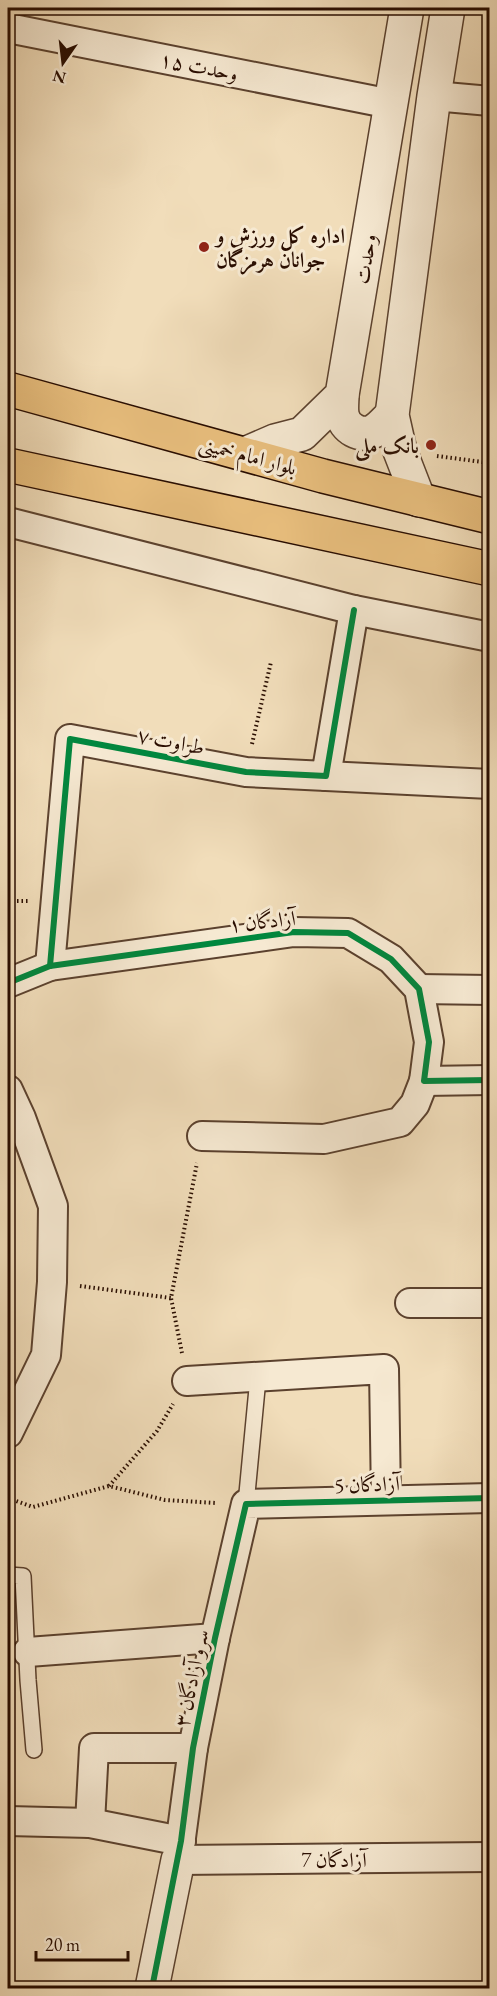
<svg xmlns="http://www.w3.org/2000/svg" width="497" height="1996" font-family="'EB Garamond',Amiri,serif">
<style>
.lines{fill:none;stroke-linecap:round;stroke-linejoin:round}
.service-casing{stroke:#5b412e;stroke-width:18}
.minor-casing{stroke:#5b412e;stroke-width:32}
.tertiary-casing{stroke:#5b412e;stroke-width:36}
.primary-casing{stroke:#290d00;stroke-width:36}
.path{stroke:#290d00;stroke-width:4;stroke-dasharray:1.5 3;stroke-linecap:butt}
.service{stroke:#f6e9d2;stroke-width:15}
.minor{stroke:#f6e9d2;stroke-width:28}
.tertiary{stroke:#f6e9d2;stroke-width:33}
.primary{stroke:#e8be7d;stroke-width:33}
.cycleway-casing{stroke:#f6e9d2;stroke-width:10}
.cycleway{stroke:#00873e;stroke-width:6}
.poi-dot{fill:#8f2418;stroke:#f6e9d2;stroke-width:2}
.labels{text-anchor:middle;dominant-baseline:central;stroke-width:6;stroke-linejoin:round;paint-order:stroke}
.street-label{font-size:21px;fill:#290d00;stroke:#f6e9d2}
.poi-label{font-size:21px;font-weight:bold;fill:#290d00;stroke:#f6e9d2;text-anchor:start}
</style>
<rect width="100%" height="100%" fill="#f1ddba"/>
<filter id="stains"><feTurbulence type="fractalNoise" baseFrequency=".00333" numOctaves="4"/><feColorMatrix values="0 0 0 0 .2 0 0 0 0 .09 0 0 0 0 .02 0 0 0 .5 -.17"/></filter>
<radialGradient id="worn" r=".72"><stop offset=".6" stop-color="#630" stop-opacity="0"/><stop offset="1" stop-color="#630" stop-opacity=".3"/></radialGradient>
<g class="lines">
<defs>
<g id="service">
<path d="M246 1504 258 1378"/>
<path d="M8 1575 23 1576 28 1680 34 1750"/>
</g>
<g id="minor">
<path d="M8 28 391 104"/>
<path d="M434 96 490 101"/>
<path d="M8 522 354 610 490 637"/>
<path d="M326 776 490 784"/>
<path d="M50 966 70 739 246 772 326 776 354 610"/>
<path d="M8 983 50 966 294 932 348 933 391 959 419 989 429 1042 424 1081 490 1080"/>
<path d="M419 989 490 990"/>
<path d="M8 1090 21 1118 53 1206 52 1282 46 1355 8 1433"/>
<path d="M202 1136 324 1139 400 1122 415 1104 424 1081"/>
<path d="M410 1303H490"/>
<path d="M187 1381 384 1369 386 1500"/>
<path d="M490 1498 246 1504 215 1638 193 1748 178 1860 490 1857"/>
<path d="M28 1652 215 1638"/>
<path d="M8 1821 90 1823 181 1841"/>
<path d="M90 1823 94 1748H193"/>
</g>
<g id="tertiary">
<path d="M342 395C342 401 341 408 342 414 344 428 361 438 374 431 381 427 386 420 392 415"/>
<path d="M245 454 275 441 302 434 342 395 407 8"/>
<path d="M419 500 400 451 392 415 434 96 448 8"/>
<path d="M152 1988 178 1860"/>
</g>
<g id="primary">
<path d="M8 389 323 476 490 517"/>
<path d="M8 465 490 569"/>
</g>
</defs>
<use href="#service" class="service-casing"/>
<use href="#minor" class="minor-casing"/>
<use href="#tertiary" class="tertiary-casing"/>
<use href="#primary" class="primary-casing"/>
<g class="path">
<path d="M437 456 490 463"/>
<path d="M252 744 271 662"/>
<path d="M8 901H28"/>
<path d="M80 1286 171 1298"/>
<path d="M182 1353 171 1298 197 1163"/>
<path d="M109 1486 157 1431 173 1404"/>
<path d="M8 1498 33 1507 109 1486 165 1500 216 1503"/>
</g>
<use href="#service" class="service"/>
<use href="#minor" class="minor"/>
<use href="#tertiary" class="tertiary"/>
<use href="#primary" class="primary"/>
<defs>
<g id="cycleway">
<path d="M50 966 70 739 246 772 326 776 354 610"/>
<path d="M8 983 50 966 294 932 348 933 391 959 419 989 429 1042 424 1081 490 1080"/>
<path d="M152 1988 181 1841 193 1748 215 1638 246 1504 490 1498"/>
</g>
</defs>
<use href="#cycleway" class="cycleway-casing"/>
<use href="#cycleway" class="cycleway"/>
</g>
<g class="poi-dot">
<circle cx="204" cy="247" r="6"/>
<circle cx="431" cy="445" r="6"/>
</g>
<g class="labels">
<g class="street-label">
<text transform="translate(199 66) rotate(11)">وحدت ۱۵</text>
<text transform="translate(365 259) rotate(-81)">وحدت</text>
<text transform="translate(248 455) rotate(15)">بلوار امام خمینی</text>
<text transform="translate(171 741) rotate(11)">طراوت ۷</text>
<text transform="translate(262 921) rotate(-6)">آزادگان ۱</text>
<text transform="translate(367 1484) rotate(-2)">آزادگان 5</text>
<text transform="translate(191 1678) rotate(-78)">سرو آزادگان ۳</text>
<text x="334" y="1859">آزادگان 7</text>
</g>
<g class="poi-label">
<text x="216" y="235">اداره کل ورزش و<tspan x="216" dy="24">جوانان هرمزگان</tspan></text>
<text x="419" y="445" text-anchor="end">بانک ملی</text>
</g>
</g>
<rect width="497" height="1996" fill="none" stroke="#f1ddba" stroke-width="30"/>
<rect x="9" y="9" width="479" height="1978" fill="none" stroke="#290d00" stroke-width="3"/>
<rect x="15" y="15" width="467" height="1966" fill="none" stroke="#290d00" stroke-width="1.5"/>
<g transform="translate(63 63) rotate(194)" stroke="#f6e9d2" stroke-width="4.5" paint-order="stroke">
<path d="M0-4.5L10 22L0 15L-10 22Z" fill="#290d00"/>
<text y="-9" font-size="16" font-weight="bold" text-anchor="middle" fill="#290d00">N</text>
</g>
<path d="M36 1951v9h92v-9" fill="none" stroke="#290d00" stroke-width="3"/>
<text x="45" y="1951" font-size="18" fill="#290d00" stroke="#f6e9d2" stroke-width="4.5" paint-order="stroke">20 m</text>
<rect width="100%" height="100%" filter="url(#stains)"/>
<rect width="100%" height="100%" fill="url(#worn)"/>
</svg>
